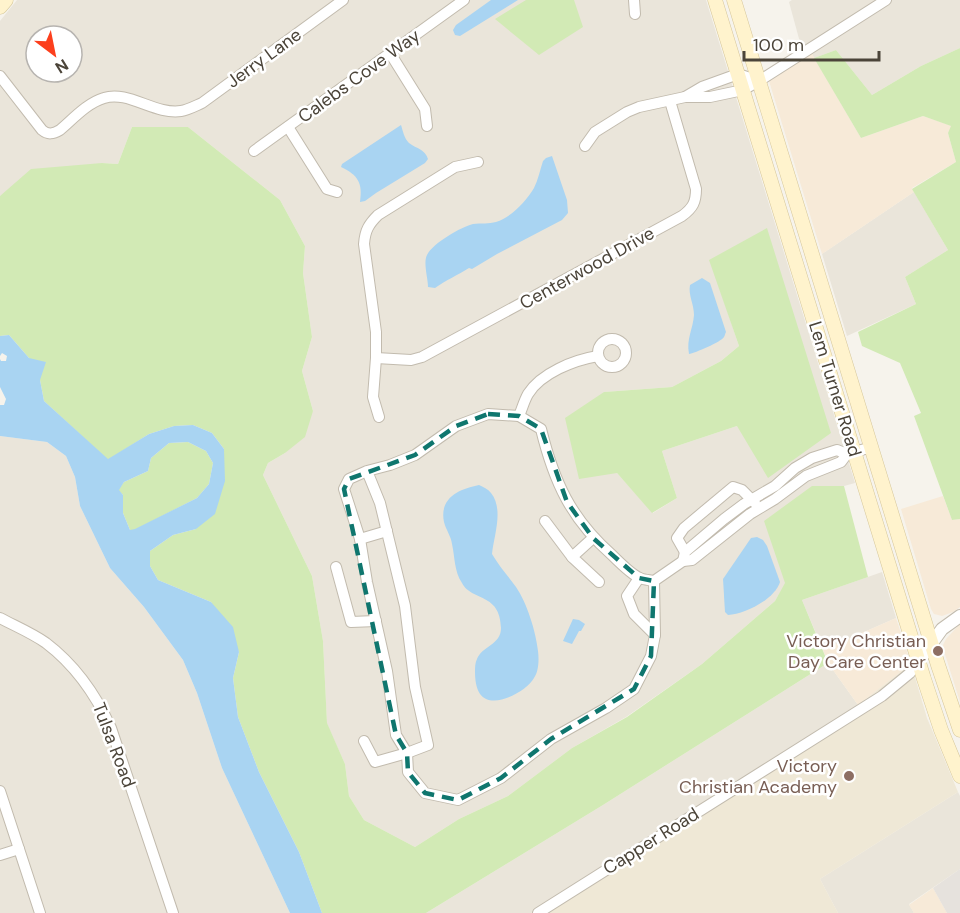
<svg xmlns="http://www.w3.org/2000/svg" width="960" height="913" font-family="'DM Sans',sans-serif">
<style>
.residential{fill:#eae5da;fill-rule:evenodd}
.commercial{fill:#f7ead8}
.industrial{fill:#e6e2dd}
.education{fill:#efe8d6}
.green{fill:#d2eab5}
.water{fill:#a9d4f2;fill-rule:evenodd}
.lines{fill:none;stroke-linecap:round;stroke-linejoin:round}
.minor-casing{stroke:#c2bbae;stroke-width:12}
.tertiary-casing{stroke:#c2bbae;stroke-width:14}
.secondary-casing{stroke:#d6c79b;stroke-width:15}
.minor{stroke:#fff;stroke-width:10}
.tertiary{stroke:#fff;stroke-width:12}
.secondary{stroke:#fff3cd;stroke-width:14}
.marked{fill:none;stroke:#0f766e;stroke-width:4.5;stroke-dasharray:12 8;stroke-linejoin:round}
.education-dot{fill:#8d6e63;stroke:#fff;stroke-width:2}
.labels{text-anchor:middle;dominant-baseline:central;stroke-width:5;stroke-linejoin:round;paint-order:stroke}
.street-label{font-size:18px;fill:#4b4439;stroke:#fff}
.education-label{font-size:18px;fill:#785e54;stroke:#fff;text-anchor:end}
</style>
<rect width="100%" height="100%" fill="#f6f3ec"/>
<g class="residential">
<path d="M17 0H706L855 483 844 486 775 601 702 664 626 717 572 748 508 796 459 819 415 847 364 820 349 796 345 764 327 724 323 641 312 576 263 475 268 463 285 453 313 411 302 371 312 337 303 273 305 246 280 200 188 127H132L118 164 102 163 0 196V21ZM36 36H72V72H36ZM710 260 830 433 737 426 662 451 677 498 653 513 617 473 604 392 672 387 721 361 739 346Z"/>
<path d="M792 0H960V48L921 66 872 95 836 50 814 58 811 52 804 57 789 2Z"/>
<path d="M914 192 948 250 905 277 916 304 847 336 822 254Z"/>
<path d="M0 436 47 442 66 456 75 477 80 506 110 568 144 607 183 660 197 693 222 768 290 913H0Z"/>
<path d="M882 572 896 618 823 650 802 600Z"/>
<path d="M828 663 858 705 531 913H426L603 805Z"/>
<path d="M958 792 960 796V869L909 904 914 913H838L820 879Z"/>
</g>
<g class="commercial">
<path d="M811 52 861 138 923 116 952 126 948 133 956 162 912 188 914 192 822 254 769 81Z"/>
<path d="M943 496 952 520 960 519V607L953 612 942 616 934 614 931 609 901 509Z"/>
<path d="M896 618 911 664 858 705 828 663 823 650Z"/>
<path d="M960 624V702L944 651 943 645 946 639Z"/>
<path d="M933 888 947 913H914L909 905Z"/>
</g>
<path class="industrial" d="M960 869V913H947L933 888Z"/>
<path class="education" d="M911 664 927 718 958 792 820 879 838 913H531L828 725 858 705Z"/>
<g class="green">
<path d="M526 0H574L583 27 539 55 495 19Z"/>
<path d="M960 48V519L952 520 914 416 921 413 900 363 862 346 858 332 916 304 905 277 948 250 912 189 956 162 948 133 951 126 923 116 861 138 814 58 836 50 872 95 921 66Z"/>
<path d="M132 127H188L280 200 305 246 303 273 312 337 302 371 313 411 305 437 285 453 268 463 263 475 312 576 323 641 327 723 345 764 349 796 364 820 415 847 459 819 508 796 572 748 627 717 702 664 775 601 785 583 764 521 812 486H844L868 577 802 600 828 663 603 805 426 913H322L299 852 259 772 238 717 233 678 239 652 211 602 158 580 150 566V551L173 535 196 529 224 449 212 433 193 425 174 426 149 434 108 460 44 401 40 380 29 358 9 335 0 336V196L31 169 102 163 118 164Z"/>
<path d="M767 228 831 433 768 478 737 426 662 451 677 498 652 513 617 473 579 479 565 418 604 392 672 387 721 361 739 346 709 260Z"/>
<path d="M188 442 206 451 213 463 209 484 197 498 135 530H130L123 513V495L118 490 124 482 148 471 151 458 169 443Z"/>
</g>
<g class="water">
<path d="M491 0H518L460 36 455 35 453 30 456 25Z"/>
<path d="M401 125C403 131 404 138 409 143 417 149 425 149 428 159L425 163 376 193 365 201 360 202C363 183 358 175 341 167L342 164Z"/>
<path d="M552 156 567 200 568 213 562 220 497 254 472 269 469 268C458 275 446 280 435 288L428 287C428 278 423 263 427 255 433 243 461 227 473 224 481 223 489 224 496 222 512 217 526 201 534 188 538 180 540 170 543 161L546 158Z"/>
<path d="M702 278 710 283 726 332C725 334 725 335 724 337 721 342 695 353 689 354 686 339 693 329 694 315 694 304 688 295 690 285Z"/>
<path d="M9 335 29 358 46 362 40 380 44 401 108 459 149 434 174 426 193 425 212 433 224 449 225 481 215 514 196 529 173 535 150 551V566L158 580 211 602 233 627 239 652 233 678 238 717 259 772 299 852 322 913H290L222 768 197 693 183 660 144 607 110 568 80 506 75 477 66 456 47 442 0 436V405H4L6 399 0 387V359L1 361H6L7 356 2 353 0 356V336ZM188 442 206 451 213 463 209 484 197 498 135 529 130 530 123 513V495L119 490 124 482 148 471 151 458 169 443Z"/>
<path d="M479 485C483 487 488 489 491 493 504 509 494 535 492 554 499 566 508 576 516 587 527 603 536 632 538 651 539 659 539 671 534 678 527 691 492 711 480 694 476 688 475 679 475 672 475 667 475 663 477 659 482 646 501 645 501 628 500 592 472 602 462 583 454 571 455 557 452 544 451 536 446 530 444 522 439 498 459 489 479 485Z"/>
<path d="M757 537 763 540 767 546 780 582C775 599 745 614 728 615L725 612 723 579 751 538Z"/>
<path d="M573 619 579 620 585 624 581 631H579L572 644 563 641Z"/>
</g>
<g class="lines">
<defs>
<g id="minor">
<path d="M634 0 635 14"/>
<path d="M390 53 425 109 427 126"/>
<path d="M0 76 42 130C48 135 53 134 60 130 73 119 87 103 104 98 128 90 155 115 181 111 188 110 195 106 202 103L343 0"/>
<path d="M685 97 702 87 738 74 759 81"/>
<path d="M288 127 327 189 337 192"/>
<path d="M585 146 595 132 627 112 639 107 685 97H710L743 90 759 81 886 0"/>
<path d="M254 151 464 0"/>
<circle cx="612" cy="353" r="14"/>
<path d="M376 358 411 360 422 357 682 216C693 208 696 202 696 189L670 101"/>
<path d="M519 416C522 409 524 401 528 394 541 373 574 360 598 356"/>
<path d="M379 417 373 397 376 358V332L364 244C365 230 369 224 378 215L455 167 478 162"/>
<path d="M847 454 837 450 812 458 795 468 775 486 744 504 724 519 685 552 683 561 692 560 750 514 775 499 806 476 841 462 847 454 872 447"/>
<path d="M367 471 380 503 405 606 415 687 428 745 407 753 396 735 387 671 367 582 360 539 344 489 349 479 367 471 390 465 415 455 456 426 488 414 519 416 541 429C554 482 571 519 612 555 619 562 632 575 640 578 644 580 650 580 654 581L683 561"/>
<path d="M545 521 572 557"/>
<path d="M593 538 572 557 599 582"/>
<path d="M360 539 387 531"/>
<path d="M685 552 677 538 684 528 733 487 742 490 755 503"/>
<path d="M336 567 351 622 376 621"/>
<path d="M654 581 655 635"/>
<path d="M0 618C15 626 32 633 46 643 75 665 96 695 111 728L173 913"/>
<path d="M364 741 375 762 407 753 408 772 425 793 458 800 501 778 551 739 606 708 634 689 651 656 655 635 634 614 627 596 639 578"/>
<path d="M0 791 40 913"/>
<path d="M0 855 19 849"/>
<path d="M538 913 882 696 910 673 919 661"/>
</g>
<path id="tertiary" d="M919 661 942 629 960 616"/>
<g id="secondary">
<path d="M715 0 924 679 941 730 960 776"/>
<path d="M734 0 938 665 960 730"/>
<path d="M0 7 6 0"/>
</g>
</defs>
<use href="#minor" class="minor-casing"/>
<use href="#tertiary" class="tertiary-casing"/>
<use href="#secondary" class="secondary-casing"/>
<use href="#minor" class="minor"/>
<use href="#tertiary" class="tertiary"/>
<use href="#secondary" class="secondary"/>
</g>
<path class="marked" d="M488 414 519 416 541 429 567 502 593 538 639 578 654 581 651 656 634 689 551 739 501 778 458 800 425 793 408 772 407 753 396 735 344 489 349 479 415 455 456 426Z"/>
<g class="education-dot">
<circle cx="938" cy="651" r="6"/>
<circle cx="849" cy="776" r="6"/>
</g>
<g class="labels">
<g class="street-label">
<text transform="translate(264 58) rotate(-36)">Jerry Lane</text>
<text transform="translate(359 76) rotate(-36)">Calebs Cove Way</text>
<text transform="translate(587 268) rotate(-29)">Centerwood Drive</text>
<text transform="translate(835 389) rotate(73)">Lem Turner Road</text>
<text transform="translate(114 745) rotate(69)">Tulsa Road</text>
<text transform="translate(651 841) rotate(-32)">Capper Road</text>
</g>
<g class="education-label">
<text x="926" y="641">Victory Christian<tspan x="926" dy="21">Day Care Center</tspan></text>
<text x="837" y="766">Victory<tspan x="837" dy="21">Christian Academy</tspan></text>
</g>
</g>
<g transform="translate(54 54) rotate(148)"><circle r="28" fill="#ffffff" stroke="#b7b4b0" stroke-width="1.5"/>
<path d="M0-4.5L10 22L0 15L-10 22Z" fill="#fc3f1d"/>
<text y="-9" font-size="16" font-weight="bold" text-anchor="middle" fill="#4b4439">N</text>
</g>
<path d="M744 51v9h135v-9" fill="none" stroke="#4b4439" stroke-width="3"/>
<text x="753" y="51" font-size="18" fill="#4b4439" stroke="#ffffff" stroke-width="4.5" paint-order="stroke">100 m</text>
</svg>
